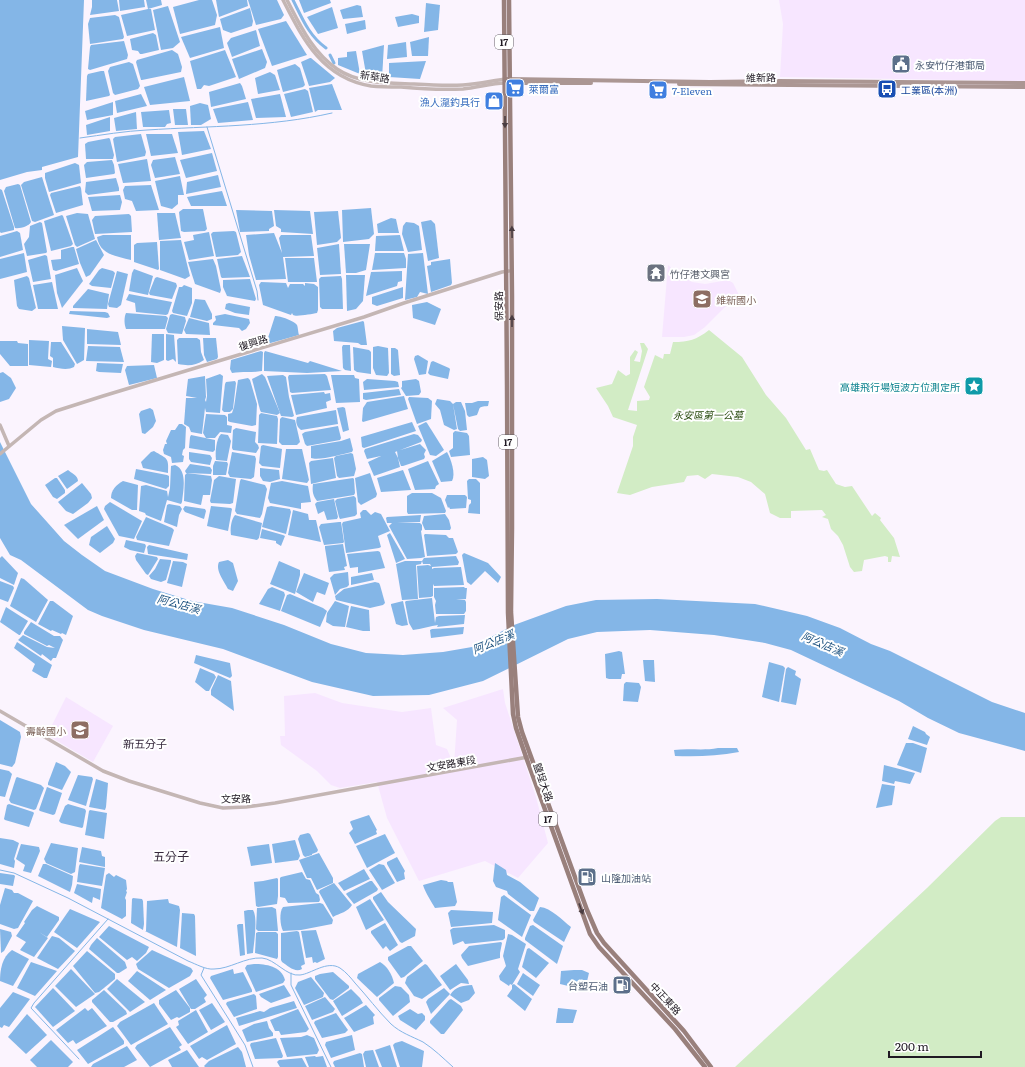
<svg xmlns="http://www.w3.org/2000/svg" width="1025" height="1067" font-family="Literata,'Noto Sans TC',serif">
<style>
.built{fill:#f7e6ff}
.green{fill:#d2ecc5}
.water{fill:#84b6e7}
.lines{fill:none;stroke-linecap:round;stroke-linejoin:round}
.stream{stroke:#84b6e7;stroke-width:1}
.canal{stroke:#84b6e7;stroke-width:3}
.tertiary{stroke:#c4b6b4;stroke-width:3.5}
.secondary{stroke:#ab9693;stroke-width:4}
.primary{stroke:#99807c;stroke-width:4.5}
.oneway{fill:#4a3d42}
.labels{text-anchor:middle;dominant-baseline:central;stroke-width:4;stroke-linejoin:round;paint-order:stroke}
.shield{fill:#fff;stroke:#625e64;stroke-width:1}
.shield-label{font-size:9px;font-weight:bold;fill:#1f1922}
.service-label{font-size:10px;fill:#4e5e75;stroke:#fff;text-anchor:start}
.street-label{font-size:10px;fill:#1f1922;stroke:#fff}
.shop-label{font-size:10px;fill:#366cbe;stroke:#fff;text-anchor:start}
.transit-label{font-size:10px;fill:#164399;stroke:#fff;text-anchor:start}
.worship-label{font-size:10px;fill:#5b616d;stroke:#fff;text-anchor:start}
.education-label{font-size:10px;fill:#785e54;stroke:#fff;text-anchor:start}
.culture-label{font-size:10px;fill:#0d838f;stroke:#fff;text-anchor:end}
.park-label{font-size:10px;font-style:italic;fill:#2a4c11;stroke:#fff}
.water-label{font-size:11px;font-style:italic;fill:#1c517f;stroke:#fff}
.neighbourhood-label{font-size:11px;fill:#36293c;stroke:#fff}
.quarter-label{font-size:12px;fill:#36293c;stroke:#fff}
</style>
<rect width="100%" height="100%" fill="#fbf4fe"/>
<g class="built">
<path d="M779 0H1025V81L780 77 783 24Z"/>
<path d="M668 265 677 273 692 282 705 284 728 280 733 283 738 293 739 297 736 301 725 307 705 327 694 335 684 337H662Z"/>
<path d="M503 689 505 703 536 797 548 843 518 878 485 861 419 881 387 818 377 782 340 788 331 785 317 771 281 745 280 736H285L284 696 315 693 342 703 402 712 431 708 436 745 447 749 454 765 457 720 443 708Z"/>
<path d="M66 697 113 726 93 762 47 735Z"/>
</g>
<g class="green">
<path d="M709 330 742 357 766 395 786 418 806 450 810 449 819 470 824 471 827 470 836 484 845 487 852 486 872 516 875 513 881 518 880 520 894 538 900 557 892 556 891 562H888V557L885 556 864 560 862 571 854 572 850 567 843 545 838 536 831 529 828 519 822 517 826 515 822 510 791 511V518H780L770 513 765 494 751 482 738 477 712 474 705 479 698 475 687 476 684 482 652 487 630 495 617 493 633 446V437L637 425 613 417 608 406 596 388 612 384 618 370 626 376 630 374V357L635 350 638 352 634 361 640 362 642 351 640 343H644L648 349 628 410 637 411V401L649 400 650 397 644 387 655 355 663 359 664 354H670L673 342C689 342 696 340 709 330Z"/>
<path d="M1001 817H1025V1067H735L927 888 995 821Z"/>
</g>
<g class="water">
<path d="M0 0H84L78 157 42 167V170L27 172 0 180Z"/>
<path d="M92 0H117L119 11 90 15 92 7Z"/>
<path d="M119 0H144L145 7 120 11Z"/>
<path d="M146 0H161L162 5 148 9H151L155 30 127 36 121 15 148 9Z"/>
<path d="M199 0H212L217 15 215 25 180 34 173 7Z"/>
<path d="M216 0H247L248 6 219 17Z"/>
<path d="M248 0H277L284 15 281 19 256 25Z"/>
<path d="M299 0H330L331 3 304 13Z"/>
<path d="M426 3 440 5 438 30 424 32Z"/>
<path d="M357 5 361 6 363 17 343 19 340 10Z"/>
<path d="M168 6 180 42 173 48 161 50 153 10Z"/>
<path d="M332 7 338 28 318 34 307 17Z"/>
<path d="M250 8 253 21 252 26 231 33 223 30 220 19Z"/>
<path d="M412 14 419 16V23L398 27 395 17Z"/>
<path d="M115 15 119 17 124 37 123 39 90 44 88 24 90 18Z"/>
<path d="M365 20 366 29 347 34 345 24Z"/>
<path d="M286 21 307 55 272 66 258 29Z"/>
<path d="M220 27 224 48 190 58 181 37Z"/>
<path d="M256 30 260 46 232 57 227 43 231 38Z"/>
<path d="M153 33 156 35 159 50 142 54H140L138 51 132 50 130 39Z"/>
<path d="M429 37 428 56H412L410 42Z"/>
<path d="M124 41 128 55 127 59 90 70 88 69 90 47 91 45Z"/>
<path d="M406 42 407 57 387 59 388 45Z"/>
<path d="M384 45 382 78 366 74 362 51Z"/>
<path d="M262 49 267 62 265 68 239 79 232 59Z"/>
<path d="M172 50 178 54 182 67 181 72 142 80H141L136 62 137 60Z"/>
<path d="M225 50 236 77 209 86 204 85 201 89H197L190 61Z"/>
<path d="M356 51 360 74 338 65V58L347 57V52Z"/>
<path d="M310 58H311L335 78 330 82 309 86 301 62Z"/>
<path d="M426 61 420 79 389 77V63Z"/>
<path d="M129 62 133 64 140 86 138 89 115 95 113 93 108 71 110 67Z"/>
<path d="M295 64 300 68 305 85 303 87 283 92 277 70Z"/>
<path d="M101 71H104L110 95 109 96 86 101 87 76 88 74Z"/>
<path d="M270 72 275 75 280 90 258 94 255 78Z"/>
<path d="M184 77 190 101 150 105 144 87Z"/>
<path d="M240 83 242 86 246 99 211 107 209 92Z"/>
<path d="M332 84 342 110H318L315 112 309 88Z"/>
<path d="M305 89 308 91 313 112 291 117 284 94Z"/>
<path d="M141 94 147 106 117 113 115 101Z"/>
<path d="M280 94 286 117 256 118 251 99Z"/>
<path d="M113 102V115L87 120 85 111Z"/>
<path d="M248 102 253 120 218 123 213 109Z"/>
<path d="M200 103 208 105 211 119 201 125H191L190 106Z"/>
<path d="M173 109H186L188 125H175Z"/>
<path d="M169 110 171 123 167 124 165 127H143L141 112Z"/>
<path d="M136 112 137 129 116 131 114 118Z"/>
<path d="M110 117V131L87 135 86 125Z"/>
<path d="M204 131 211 149 182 155 178 132Z"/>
<path d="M141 134 146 152 145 156 117 162 113 139 115 137Z"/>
<path d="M172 134 178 153 151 156 146 134Z"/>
<path d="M109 138 110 139 114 155 113 159H86L85 144 88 142Z"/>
<path d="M212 153 217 171 186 178 180 160Z"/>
<path d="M175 157 180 174 155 178 151 165 153 160Z"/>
<path d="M147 159 151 181 123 183 118 164Z"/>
<path d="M112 160 114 165 115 173 114 174 86 178 84 165 87 162Z"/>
<path d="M75 163 79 165 81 183 49 192 45 178V173Z"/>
<path d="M218 175 221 187 186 194 187 182Z"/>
<path d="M180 176 184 195H178V204L172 209 161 206 155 181Z"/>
<path d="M42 177 54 215 35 222 32 221 21 185 24 182Z"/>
<path d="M116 178 119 188V191L88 195 85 192 86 182Z"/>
<path d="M18 184 20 185 31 222C29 226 20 229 15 228L4 191 6 187Z"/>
<path d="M151 185 159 210 136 211 132 201 125 199 123 190 125 186Z"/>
<path d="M80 186 81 188 83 205 56 213 50 195 51 193Z"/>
<path d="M0 189 2 190 14 227V230L1 233 0 232Z"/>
<path d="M222 191 227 206H191L187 197Z"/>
<path d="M120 195 122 202 120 210 92 211 88 197Z"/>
<path d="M371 208 374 234 369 239 343 242 342 210Z"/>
<path d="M183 209H203L207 229 205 231 184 232 181 231 179 212Z"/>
<path d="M236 210 272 211 274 226 269 229V231L240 232Z"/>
<path d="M274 210 310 211 313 234 281 232V229L276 226Z"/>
<path d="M338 211 341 238 337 242 317 245 314 212Z"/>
<path d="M77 213 88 214 95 239 77 247 75 245 66 216Z"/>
<path d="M157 213H175L181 238 159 240Z"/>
<path d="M129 214 131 216 132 232 95 234 92 220 95 216Z"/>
<path d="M62 215 63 216 73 244 71 246 51 251 44 221Z"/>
<path d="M391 218 396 219 399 233H378L377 224Z"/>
<path d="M431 220 435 224 439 258 428 261 421 222Z"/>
<path d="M40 222 42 223 47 252 46 253 27 256 24 244 29 237 30 226Z"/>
<path d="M406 222 414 223 419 226 422 250 408 252 402 234 403 226Z"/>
<path d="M17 231 20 233 23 250 0 257V236Z"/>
<path d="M234 231 236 232 241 252 238 255 216 257 211 234 213 232Z"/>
<path d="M209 232 214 256 189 260 184 242 194 240 193 235Z"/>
<path d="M274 233 282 253 279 238 281 235H311L314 256 283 257 286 279 256 280 249 255 246 235Z"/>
<path d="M103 235H131V260C116 256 100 255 97 237Z"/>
<path d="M400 235 404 251H375L376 236Z"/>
<path d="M96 240 104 255 90 275 86 277 80 263 76 249Z"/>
<path d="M181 240 190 276 185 279 160 270V241Z"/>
<path d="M157 242 159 269 158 270 134 262V245L137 243Z"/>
<path d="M339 244 341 274 320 275 317 248Z"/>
<path d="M344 244H370L366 270 356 273H346Z"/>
<path d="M72 247H74L79 264 56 271 53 270 51 260 61 259V250Z"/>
<path d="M24 253 27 272 0 279V259Z"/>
<path d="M375 253H404L406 259V268L372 270Z"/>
<path d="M423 253 428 294 420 292 417 297 405 300 408 254Z"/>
<path d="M45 255 47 256 51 279 33 282 28 260Z"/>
<path d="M242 256 250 277 222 278 221 277 217 259Z"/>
<path d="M285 258H314L317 282H288Z"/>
<path d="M213 259 216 266 221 290 220 293 195 284 188 262Z"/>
<path d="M450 259 452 283 451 285 431 292 427 266 431 265V262Z"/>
<path d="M77 268 83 281 62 308 57 293 55 275Z"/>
<path d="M102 268 113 271 115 273 111 288 92 286 89 284 99 270Z"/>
<path d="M134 269 153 276 148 295 129 291 132 273Z"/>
<path d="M117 271 128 274 121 305 117 308 109 307 108 304Z"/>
<path d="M402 271V281L398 282 397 286 366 296 371 272Z"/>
<path d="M346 275H365L363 301 356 309 347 311Z"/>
<path d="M27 276 29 278 36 308 32 311 19 309 17 306 14 280Z"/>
<path d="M341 276 342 279 343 309H322L320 307 319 279 321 277Z"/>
<path d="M157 277 176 283 177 286 172 299 150 295 149 293 155 278Z"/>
<path d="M250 279 256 299 255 301 227 296 223 287V280Z"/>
<path d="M52 282 58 309H38L33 285Z"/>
<path d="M261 282 286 283 288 288 290 284H303L305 286V283L314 284 318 287V310L317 313C312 314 296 317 293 315L292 313 291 315 263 305 259 285Z"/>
<path d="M184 285 192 288V303L187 316 173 313 172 311 179 287H182Z"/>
<path d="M403 287V298L377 306 372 304V297Z"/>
<path d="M88 289 109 294 107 309 73 308V306Z"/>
<path d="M129 294 172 302 168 314 166 315 136 312 135 303 126 300Z"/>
<path d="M195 299 205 300 212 314V319L207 321 190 317Z"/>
<path d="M427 302 441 309 435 325 413 318 412 305Z"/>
<path d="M229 303 250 307 249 315 235 313 225 309 226 304Z"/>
<path d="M70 311 105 312 108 313 110 317 107 318 69 314Z"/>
<path d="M126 313 166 316 168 318 165 329H126C124 324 124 317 126 313Z"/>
<path d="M172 314 185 317 186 321 182 334 168 333 166 329 170 315Z"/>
<path d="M225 314 249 319 250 323 246 329 242 331 239 328 213 325V323L216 320 215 316Z"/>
<path d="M275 316C280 316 295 321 297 325 298 327 298 332 299 335L267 344V341Z"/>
<path d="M189 318 209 323 210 335 186 334 184 330Z"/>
<path d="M363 321 364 322 367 345H361L358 343 334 341 333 331 337 328Z"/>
<path d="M62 326 85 328 84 360 77 364 63 340Z"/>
<path d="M87 329 118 332 121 345 87 344Z"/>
<path d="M152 334H164V360L157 363 151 362Z"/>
<path d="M166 334 174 335 176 362 173 359 168 361 166 360Z"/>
<path d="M179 338H197L200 340 201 352 204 360C195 366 188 366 178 364L177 340Z"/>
<path d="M203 338H216L218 357 217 359 207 362 204 355Z"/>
<path d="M29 340 49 341 48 359 52 361 51 367 29 365Z"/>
<path d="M0 341H17L18 343 28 344V366H10L0 354Z"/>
<path d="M51 342H61L75 364 74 367C69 370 60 369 53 367V358L50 356Z"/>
<path d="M343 345H350L351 371 345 370 343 368 342 347Z"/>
<path d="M88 346 120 347 124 362 86 361Z"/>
<path d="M378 346 388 348 389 373 387 376 376 375 373 368V347Z"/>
<path d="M353 347 369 350 371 352V374L357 372 354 370Z"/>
<path d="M391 348H395L398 350 400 375 394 376 391 374Z"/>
<path d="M261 351 263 352 262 371C252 373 242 371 232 373L230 369 231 360Z"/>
<path d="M265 351 308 363 310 361 342 371 307 373 264 371V353Z"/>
<path d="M418 355 428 361 426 374 419 375 414 359 415 356Z"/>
<path d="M433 361 449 368 450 369 448 379 430 375 428 373 431 362Z"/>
<path d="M97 363 123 364 121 373 99 372 96 371Z"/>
<path d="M154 365 157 378 129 385 125 370 127 366Z"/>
<path d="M3 372 11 378 16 388 9 399 0 402V373Z"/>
<path d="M220 374 223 376 220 413 206 412 205 408 202 434 191 432 189 427 184 424 186 398H197L186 396 188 379 205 376 206 397 205 400 206 402 207 396 206 379Z"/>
<path d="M262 374 265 377 280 413 277 415 261 412 260 410 252 379Z"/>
<path d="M325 374 327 376 331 390 292 393 290 392 288 377 289 375Z"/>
<path d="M283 375 286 377 289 397 294 416 292 417 281 416 267 376Z"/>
<path d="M331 375H354L355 378 359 379 360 402 336 403Z"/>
<path d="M248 378 250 380 257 404 256 425 252 426 230 422 228 421V414L232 413 234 407 238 380Z"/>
<path d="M367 379 395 381 398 382 399 387 364 390 363 382Z"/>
<path d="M416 379 419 381 421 392 419 395 406 396 401 388 402 387V381Z"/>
<path d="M235 381 236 383 233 409 230 412H224L222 410 225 384 226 382Z"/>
<path d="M399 389 401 395 366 400 363 399V393Z"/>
<path d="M324 392 325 394 330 393 331 400 326 402 327 408 296 415 291 395Z"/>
<path d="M404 396 408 409 363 422 362 421 363 408 367 402Z"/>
<path d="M409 397 428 398 432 401 431 419 417 424 408 399Z"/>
<path d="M437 399 450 401 453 404 456 402H461L465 411 467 430 460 431 458 429 453 404 457 429 454 430 444 425 440 410 435 404Z"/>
<path d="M478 401H489L488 406C477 407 481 407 477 415L469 417 467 415 465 403H472Z"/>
<path d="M343 407 345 408 349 430 343 432 337 408Z"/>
<path d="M150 408 153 410 156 421 153 427 145 434 142 433 139 414 141 411Z"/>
<path d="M336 410 338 424 301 430C297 427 295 422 297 417Z"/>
<path d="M261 413 277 416 278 419 277 444 258 443 259 415Z"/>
<path d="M206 414 225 415 227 417V425L232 426 231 433 220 432 215 438H206L203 433Z"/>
<path d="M282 417 295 420 300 442 297 445H282L279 442 280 419Z"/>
<path d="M412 422 416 431 364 448 362 447 361 437Z"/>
<path d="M426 422 427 423 444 450 436 456 430 455 418 426Z"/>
<path d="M179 424H182L186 427 185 448 183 450 182 455 184 456 183 462 172 463 171 457 164 454 163 450 165 444H167L166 441 171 430H175Z"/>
<path d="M338 426 341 438 340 440 307 446 305 444 302 434 305 432Z"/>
<path d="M236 428 256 432 255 442 258 445 259 448 256 453 233 450 232 448 233 430Z"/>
<path d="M455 431 467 433 469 436 470 455 451 457 449 451 453 448V433Z"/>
<path d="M221 434 228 435 231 441 227 461 216 460C215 453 216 439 221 434Z"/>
<path d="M414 434 418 435 422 440 421 442 395 452 398 458 397 451 420 444 426 450 424 454 425 457 424 459 403 466H401L398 458 400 467 374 476 368 462 381 456 367 459 364 451 365 449Z"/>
<path d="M191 435 215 440V450L213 452 189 448 190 437Z"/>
<path d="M350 438 353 450 352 452C343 454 319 461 311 458V446L341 441Z"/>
<path d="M0 442 31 504 64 541 82 555 105 571 153 589 192 601 232 608 284 625 331 644 366 653 403 655 443 652 472 647 514 625 566 606 596 600 657 599 755 604 807 616 840 628 871 644 890 651 992 702 1025 713V751L959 733 928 718 899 701 791 650 765 643 714 635 650 630 597 632 568 639 483 681 429 695 373 696 312 682 223 649 144 630 102 616 88 610 21 560 10 555 0 538Z"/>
<path d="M263 445 282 449 280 468 262 466 259 463 261 446Z"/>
<path d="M286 449H302L309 480 307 483 282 479Z"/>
<path d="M154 451C167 459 169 457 168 473L143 468 141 462 151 452Z"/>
<path d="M189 452 210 455 212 458 210 465 191 462 189 459Z"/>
<path d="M232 452 255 456 256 459 254 477 251 479 230 477 228 473Z"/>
<path d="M447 452C451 459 456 474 452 481L441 482 432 461Z"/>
<path d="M351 453 353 454 356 469 354 476 339 478 337 476 334 458 336 456Z"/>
<path d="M483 457 487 460 489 476 485 479 472 477V459Z"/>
<path d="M333 458 336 478 311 484 309 463 311 461Z"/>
<path d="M215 461 227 462 228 464 226 475H213V466Z"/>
<path d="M428 461 439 484 436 486 435 489 415 490 408 469Z"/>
<path d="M190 464 210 467 212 470 211 474 186 473 185 471Z"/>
<path d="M175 465C188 470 183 491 182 502L181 504 167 500 161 521 146 515 145 513 139 511 141 486 146 485 167 491 168 497 170 488 171 466Z"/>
<path d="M260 468 279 470 280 479 270 482 263 481 260 476Z"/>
<path d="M136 469 167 475 169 476V486L166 489 134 479Z"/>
<path d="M68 470C71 473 78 475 78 481L67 489 58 476Z"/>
<path d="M403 470 411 490 381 492 377 478Z"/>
<path d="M187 473 211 476 212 480 210 495H203L201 505 184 501 185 475Z"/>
<path d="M370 473 377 494 376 497 361 505 358 502 355 478Z"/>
<path d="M219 476 236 479 233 503 230 504 211 503 210 501 214 480Z"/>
<path d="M55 478H57L65 490V493L57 499 53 497 45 485Z"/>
<path d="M353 478 354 479 355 493 354 495 317 501C313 496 312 491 313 484Z"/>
<path d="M241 479 265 485 267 489 262 514 260 518 237 514 235 511 240 481Z"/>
<path d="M469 479H476L480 483V514L468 513 469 505 471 503V500L468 499 467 481Z"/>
<path d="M123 481 138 485 137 510H132L111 498C111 490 116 485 123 481Z"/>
<path d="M282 481 308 486 311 502 301 503V509L270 503 268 498 271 483Z"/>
<path d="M82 483 91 494 92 498 88 503 73 514 66 511 58 502Z"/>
<path d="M412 493H432L441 498 446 511 445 513 408 514 407 512V496Z"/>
<path d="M447 495H465L467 497 466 508 450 509 449 507 448 508 445 500Z"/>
<path d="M354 496 356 498 357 514 355 516 340 519 339 517 335 501 337 499Z"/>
<path d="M334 499 338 517 337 519 327 520 324 511 318 514 315 504 317 502Z"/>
<path d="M110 502 142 521 134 539 119 536 104 509 105 506Z"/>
<path d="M169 504 180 506 182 509 179 515 177 527 164 522 167 505Z"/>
<path d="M97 506 104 520 78 539 64 525Z"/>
<path d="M185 506 205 509 206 511 204 519 185 512 183 509Z"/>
<path d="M211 506 231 508 232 509 228 531 207 526Z"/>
<path d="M271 506 290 509 291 512 286 534 262 527 267 507Z"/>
<path d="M293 510 308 514 309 520H316L321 542 288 535Z"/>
<path d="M363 510H366L371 515 375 512 381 514 390 531 378 536 381 547 379 548 346 553 342 524 343 522 361 518 360 513Z"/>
<path d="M445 514 449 520 451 528 450 530H425L422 523 424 516Z"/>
<path d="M235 515 262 523 259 538 257 540 231 535C230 529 231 520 235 515Z"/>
<path d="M421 515 420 522 397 523H420L422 525V530L421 531 425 557 421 558 407 559 389 526 392 523H387L386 518 387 517Z"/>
<path d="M146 517 172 528 174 530 169 546 137 540 136 537Z"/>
<path d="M339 522H341L344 542 343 543 324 545 319 527 321 524Z"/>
<path d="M107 526 115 539 113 543 100 553 89 545 91 537Z"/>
<path d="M262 529 283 535 285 536 281 546 276 543V541L260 538Z"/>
<path d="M390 533 405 559 396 563 387 535Z"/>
<path d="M425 534 446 535 449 538H453L458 552 456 554 427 556 424 535Z"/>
<path d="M126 540 145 544 146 546 144 553 130 550 124 547Z"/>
<path d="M343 544 347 566 344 567 345 570 329 572 325 548V546Z"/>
<path d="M149 545 188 554 187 560 148 554 147 547Z"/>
<path d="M378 551 380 552 385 568 358 573V567L350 568 347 554Z"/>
<path d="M137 553 157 557 158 559 148 575 146 574 136 560 135 556Z"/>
<path d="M464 553 488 563 501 577 498 583 485 571 471 585 467 582 462 555Z"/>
<path d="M2 556 18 573 14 585 0 578V558Z"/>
<path d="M456 556 459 562 458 565 432 567V569L434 568 461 567 464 585 434 586 433 584V596L431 597 419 598 417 566 428 565 431 566 430 564H423L422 561 424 558Z"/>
<path d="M160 559 171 560V562L166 580 161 582 151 579 149 576 155 569Z"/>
<path d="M228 560 233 563 238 581 233 591 228 589C224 581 215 570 219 562Z"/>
<path d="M173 561 183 562 187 564 182 587 167 583Z"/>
<path d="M279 561 300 570V575L295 594 270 584Z"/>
<path d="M405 561H422L421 564 416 565 418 599 402 600 396 564Z"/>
<path d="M348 572 349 585 347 587 340 589 335 595 330 578 334 574Z"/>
<path d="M304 573 329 583 325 595 317 592 313 602 296 592Z"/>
<path d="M372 573 374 580 351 585V577Z"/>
<path d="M21 578 24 579 48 600 36 622 10 606Z"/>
<path d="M0 581 13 586 14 588 8 602 0 599Z"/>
<path d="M375 582 379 583 380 585 385 603 383 605 370 608 336 600 335 596 344 589Z"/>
<path d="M272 587 284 592 285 595 280 611 259 604 268 589Z"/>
<path d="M464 587 465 588H467L466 599 456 600H465L466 602V611L464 614H436L435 605 436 601H441H436L434 597V588Z"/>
<path d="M290 594 323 608 327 611 320 627 281 611 287 595Z"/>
<path d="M432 598 435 623 436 617 439 616 465 615 464 624 437 627 438 625C431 626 421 629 413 630L409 623 405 602 406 601Z"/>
<path d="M50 601H53L73 616 66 635 62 633 61 634 52 630 51 631 38 624Z"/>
<path d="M335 601 349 606 345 627 333 626 326 622 327 613Z"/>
<path d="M403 601 408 625 402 626 396 624 391 605V604Z"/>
<path d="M351 606 369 610 370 631H363L346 627Z"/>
<path d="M6 607 28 621 20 635H19L0 622Z"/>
<path d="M31 622 54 636H60L63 640 56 658H53L51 661 42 654 41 656 18 640 23 635 47 647 55 648 49 645 47 646 24 634V632Z"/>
<path d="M464 627 463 634 431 638 430 630 432 629Z"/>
<path d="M17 642 52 665 47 678H44L32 671 35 664 14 648Z"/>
<path d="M619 651 622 652 625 674H622L621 679H609L606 678 605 654Z"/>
<path d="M196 655 230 663 232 676 230 678 194 663Z"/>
<path d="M643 660H654L655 682 645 681Z"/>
<path d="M769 662 783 666 785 668 779 702 762 697Z"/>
<path d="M788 667 796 671 795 675 801 679 796 705 781 702 786 669Z"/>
<path d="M200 668 214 674 216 677 209 691H206L195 682Z"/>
<path d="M218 675 231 681 234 711 211 695V690Z"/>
<path d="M626 682 639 683 641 687 638 702 623 701 624 684Z"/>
<path d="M0 720 20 732 21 737 15 763 12 767 0 764Z"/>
<path d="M913 726 925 732 926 734 930 737 927 745 908 739Z"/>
<path d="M906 743H913L927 748 921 773 897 765Z"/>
<path d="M718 748H737L739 752C717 756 697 757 675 756L674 750C689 748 703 751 718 748Z"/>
<path d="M56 762 65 766 71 772 62 790 48 785V783Z"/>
<path d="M884 765 915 773 910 784 895 781 894 784 882 781Z"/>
<path d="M0 769 9 771 12 774 5 797 0 796Z"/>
<path d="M78 775 92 777 93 779 86 806 68 800Z"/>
<path d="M17 777 41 785 44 788 36 809 34 810 11 803 9 800 16 778Z"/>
<path d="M96 779 108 783 106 807 105 810 89 807Z"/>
<path d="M882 784 895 786 892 805 876 808Z"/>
<path d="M47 787 62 793 55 814 53 815 40 811 39 810Z"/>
<path d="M9 804 33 812 34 813 29 827 5 820 4 819 7 805Z"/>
<path d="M68 804 85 809 86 811 83 827 82 828 61 823 59 821 65 806Z"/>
<path d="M90 810 107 813 104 839 85 835 89 811Z"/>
<path d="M369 815 377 830 376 831 377 834 355 844 349 833 353 829 350 822 351 821Z"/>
<path d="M308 833 310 834 318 850 317 852 312 854V855L305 857 303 855 298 839 300 835Z"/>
<path d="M385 834 395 853 367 868 356 846Z"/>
<path d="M0 838 13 840 19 843 14 859 15 861 14 868 0 864Z"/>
<path d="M295 840 300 856 298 860 275 863 272 844Z"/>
<path d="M51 843 78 848 75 872 71 874 46 863 44 859Z"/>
<path d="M21 844 39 847 40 851 31 873 23 871 25 865 16 859Z"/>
<path d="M269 844 272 863 251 866 247 847Z"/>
<path d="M82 847 101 851 102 856 105 857V867L79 862Z"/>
<path d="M319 853 333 878V883L317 890 311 878H307L299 860Z"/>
<path d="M397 857 405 871 404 873 405 879 397 882 387 864V862Z"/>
<path d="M495 863 506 870 507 875 520 882 539 898 534 911H530L508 894 507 891 496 887 493 881Z"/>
<path d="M43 864H46L73 876 72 885 70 892 38 876Z"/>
<path d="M80 864 105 868 102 886 77 882 79 866Z"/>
<path d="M379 864 384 865 395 883 382 890 369 870Z"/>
<path d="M364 869 370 879 344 891 338 883Z"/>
<path d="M302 872 306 879 310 880 316 893 319 895 320 900 319 902 288 903 285 898 280 897V878L281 877Z"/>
<path d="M0 873 14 875 15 876 13 886 0 884Z"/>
<path d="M109 873 114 877 116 875 126 880 127 889 126 891 127 892 125 898 126 900V916L122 919 101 908 106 875Z"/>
<path d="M277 878 278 879V896L277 904 258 907 256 906 254 882 263 881Z"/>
<path d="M441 880 447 881 448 882H453L457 902 455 906 435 908C431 901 425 892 423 885Z"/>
<path d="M370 881H372L378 889 377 891 354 904 346 894 347 893Z"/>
<path d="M334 883 352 905C348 912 340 913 333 917L319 892 320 890Z"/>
<path d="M77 884 101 889 100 900 93 897 92 903 74 893Z"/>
<path d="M5 888 12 890 14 893H18L33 901 18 928 14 929 0 924V905Z"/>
<path d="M381 892 388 902 416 929 415 936 402 943 400 942 373 899V897Z"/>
<path d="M504 895 531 915 522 937 498 920 501 897Z"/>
<path d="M133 898 142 899 143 901 144 924 143 930 131 923 132 899Z"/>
<path d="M168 899 169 903 179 906 180 910 177 947 145 931H146L147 901Z"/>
<path d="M370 899 384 920 366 930 356 907Z"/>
<path d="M320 903 323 904 333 920 332 924 301 930 283 931C280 925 279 912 283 907Z"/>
<path d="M37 906 59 917V920L47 937 39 932 48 938 34 957 20 950 26 942 16 936 25 923 24 922 32 910Z"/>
<path d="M272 907 276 909 278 931H258L256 929 257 908Z"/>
<path d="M540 907C551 908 562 920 571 927L564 942 534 922 533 920Z"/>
<path d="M70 909 100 922 77 948 54 932Z"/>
<path d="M248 910H253C258 918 254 942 253 953L247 954 244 911Z"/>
<path d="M451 910 493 912 492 923 451 927 448 913Z"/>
<path d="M182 913 194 914 195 916 196 956 180 948Z"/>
<path d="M385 923 398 945 390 951 386 946 383 949 371 933V931Z"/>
<path d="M239 924H243L245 955 240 956 237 925Z"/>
<path d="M494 925 505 930V938L503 940 465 944 463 941 453 945 450 930 453 928Z"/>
<path d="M533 925 563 946 557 964 525 940V938L530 926Z"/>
<path d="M109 926 149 947 146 953 137 961 132 957 127 960 99 937Z"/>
<path d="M0 929 11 932 12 936 4 951 1 953Z"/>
<path d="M316 930 325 959 317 963 315 962 313 963 312 957 306 958 301 931Z"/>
<path d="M297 931 299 932 305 964 301 966 302 969C295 973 288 966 282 962L281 960V933Z"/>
<path d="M258 932H276L278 934V957L277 959 255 953 256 933Z"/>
<path d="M508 934 512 935 526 944 518 969 520 972 512 985 510 984 509 986 500 980 499 976 506 966 503 956Z"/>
<path d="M52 936 59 938 75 951 58 969 37 958Z"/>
<path d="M97 938 125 962 127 968 119 973H117L89 949 91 945Z"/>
<path d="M501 942 502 943 500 953V958L468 966 462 958 461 955 469 946Z"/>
<path d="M408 946H411L423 961 404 977 401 978 388 960V957Z"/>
<path d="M529 948 549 963 536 978 522 967 527 949Z"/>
<path d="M12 950 29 959 13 986 0 981C0 970 2 957 12 950Z"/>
<path d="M152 950 191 968 193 971 190 976 169 988 138 969 136 964Z"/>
<path d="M87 951 115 974V979L99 992 95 993 73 966Z"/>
<path d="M31 962 57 971 35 996 17 988Z"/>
<path d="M380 962C387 966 392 974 394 983L377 997 357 978 358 974Z"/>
<path d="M254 964C266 964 281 966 285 980L283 983 256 992 245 968 247 965Z"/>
<path d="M425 964 427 965 442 985 422 999 414 996 405 983 407 977Z"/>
<path d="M456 964 468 980 469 984 461 983 450 990 440 976Z"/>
<path d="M71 969 95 994 76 1007 55 986Z"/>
<path d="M233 969 234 974 243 972 252 990V992L223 1000 210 978 211 976Z"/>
<path d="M574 970H582L589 973 585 990 560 984 561 971Z"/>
<path d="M137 971 166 990 150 1000 128 981Z"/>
<path d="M333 972 349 986V988L333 1000 330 999 315 979V976L320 974Z"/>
<path d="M523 973 540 985 533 996 517 984Z"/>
<path d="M311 977 324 993 323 997 304 1005 295 988 298 982Z"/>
<path d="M117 979 145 1002 130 1012 107 989Z"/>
<path d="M196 979 207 995 204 998 206 1002 195 1009H191L179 989Z"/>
<path d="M514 984 532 999 525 1011 507 996 512 989V985Z"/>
<path d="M284 985 291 996 271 1003 261 997 259 994Z"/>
<path d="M472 985 475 993 469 1000 461 1003 450 995C456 986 462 986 472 985Z"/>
<path d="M395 986 401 987 409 995 410 1002 393 1016 379 1000V998Z"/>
<path d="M53 988 75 1011 53 1027 35 1007Z"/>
<path d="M444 988 450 994 431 1014 426 1002 428 999Z"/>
<path d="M351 989 360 998 363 1003 342 1016 333 1001Z"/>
<path d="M104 990 126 1011 127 1014 113 1022H110L92 1002V1000Z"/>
<path d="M176 990 190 1008V1012L179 1018 177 1017 171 1020 159 1004V1000Z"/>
<path d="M13 992 30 999 9 1027 4 1025 2 1028 0 1027V1008Z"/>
<path d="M254 994 256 996 257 1009 234 1017 226 1004 227 1002Z"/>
<path d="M325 997 335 1009 333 1012 312 1020 305 1006Z"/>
<path d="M451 999 461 1006 463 1010 444 1034H441L430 1023V1021L449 1000Z"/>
<path d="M294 1001 297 1008 239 1026 236 1018 260 1011 264 1012 270 1008Z"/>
<path d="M154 1003 168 1024 131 1045 117 1026 120 1022Z"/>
<path d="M212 1003 225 1022 211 1030 199 1010Z"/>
<path d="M366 1005 375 1015 373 1017 374 1024 354 1032 344 1018Z"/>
<path d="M85 1008 88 1011 92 1008 107 1026 76 1044 73 1040 68 1043 56 1030Z"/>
<path d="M558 1008 577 1010 573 1023H556Z"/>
<path d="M298 1009 309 1029 306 1032 281 1035 279 1031H275L270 1020Z"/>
<path d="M410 1009 418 1014 422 1013 425 1016V1020L416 1030 400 1020 398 1016Z"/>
<path d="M196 1010 208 1032 188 1044 176 1027 179 1025 178 1021Z"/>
<path d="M336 1013 348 1030 345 1033 322 1038 314 1023 315 1021Z"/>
<path d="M27 1014 47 1035 26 1054 8 1037Z"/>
<path d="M267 1021 269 1028 273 1033V1036L247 1042 242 1030 254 1024Z"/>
<path d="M227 1025 236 1044 207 1060 202 1057 199 1059 190 1046Z"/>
<path d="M113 1027 124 1041V1044L88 1064 77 1050Z"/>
<path d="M170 1027 182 1045 179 1047 181 1050 150 1067 135 1048 137 1045Z"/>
<path d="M307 1035 314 1038 319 1050 317 1054 287 1057 280 1038 301 1037Z"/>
<path d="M352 1035 355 1050 331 1058 325 1045 326 1042Z"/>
<path d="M276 1038 283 1056 282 1058 255 1059 250 1045 251 1043Z"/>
<path d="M51 1040 73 1062 68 1067H37L30 1060Z"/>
<path d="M402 1041 424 1051 422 1067H400L393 1045 395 1043Z"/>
<path d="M390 1045 397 1067H382L375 1050Z"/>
<path d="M127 1046 137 1060 124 1067H91L93 1064Z"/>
<path d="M238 1047 242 1052 246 1067H205L204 1066 209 1061Z"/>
<path d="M187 1050 199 1067H172L168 1060Z"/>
<path d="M373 1050 379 1067H366L363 1054 365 1051Z"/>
<path d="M360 1053 362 1054 364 1067H335L333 1063 334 1061Z"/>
<path d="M315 1056 316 1057 323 1056 327 1067H309L305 1057Z"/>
<path d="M302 1058 307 1067H280L277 1062 279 1060Z"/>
</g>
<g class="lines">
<g class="stream">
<path d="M207 127 257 291 258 300"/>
<path d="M80 138C102 135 125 131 147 130 209 126 271 127 332 113"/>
<path d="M0 870 14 873 68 898 188 961C196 964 206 970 214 969 230 969 245 957 262 958 275 959 287 977 300 975 311 974 327 960 340 968 346 972 351 978 355 983 367 996 378 1011 391 1024 401 1033 411 1036 423 1042 434 1049 443 1058 453 1067"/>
<path d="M204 968 201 975 245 1045 253 1067"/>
<path d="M291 973V985L331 1067"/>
<path d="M79 1059 31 1008 34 1003 108 919"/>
</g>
<g class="canal">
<path d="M293 0C302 18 309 36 326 48"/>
<path d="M330 55 334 63"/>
</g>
<g class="tertiary">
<path d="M283 0C303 39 322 78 371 86 381 87 391 87 401 87 422 89 442 90 463 89 477 88 491 83 505 83"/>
<path d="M287 0C300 25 312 52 337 69 359 84 388 83 414 84 430 85 446 86 463 85 477 84 491 81 505 79"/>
<path d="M0 425 9 446"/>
<path d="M0 454 41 420 56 411 103 396 364 317 404 303 502 272 509 271"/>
<path d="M0 711 103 771 129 781 200 803 223 808 246 807 275 803 528 757"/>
</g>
<g class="secondary">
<path d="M505 79 710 82 778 81 1025 83"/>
<path d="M505 83H591"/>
<path d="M679 84 1025 87"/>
</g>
<g class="primary">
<path d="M504 0 507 385 508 613 513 714 516 728 526 757 590 934 599 947 675 1029 705 1067"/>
<path d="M509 0 512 296V528L511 612 518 717 522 732 587 910 597 933 604 943 684 1031 711 1067"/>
</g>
</g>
<defs><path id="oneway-solid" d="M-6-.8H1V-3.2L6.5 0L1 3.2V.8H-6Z"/></defs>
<g class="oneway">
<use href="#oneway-solid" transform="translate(505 122) rotate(90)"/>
<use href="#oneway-solid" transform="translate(512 232) rotate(-91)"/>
<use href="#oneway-solid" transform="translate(512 321) rotate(-90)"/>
<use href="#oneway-solid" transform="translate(581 909) rotate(70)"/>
</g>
<defs>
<symbol id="civic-square" viewBox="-11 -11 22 22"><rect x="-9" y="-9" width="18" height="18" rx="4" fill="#5c6f8a" stroke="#fff"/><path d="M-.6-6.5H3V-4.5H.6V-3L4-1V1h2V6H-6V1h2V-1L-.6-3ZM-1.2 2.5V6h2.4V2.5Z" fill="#fff"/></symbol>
<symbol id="supermarket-square" viewBox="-11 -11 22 22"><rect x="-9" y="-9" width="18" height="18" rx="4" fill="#3f7fe0" stroke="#fff"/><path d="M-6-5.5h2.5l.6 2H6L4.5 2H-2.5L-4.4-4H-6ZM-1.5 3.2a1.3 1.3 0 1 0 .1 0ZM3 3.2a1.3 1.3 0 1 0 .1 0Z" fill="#fff"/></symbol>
<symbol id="bus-square" viewBox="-11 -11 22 22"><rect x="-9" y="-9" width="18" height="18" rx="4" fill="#1a4fb4" stroke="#fff"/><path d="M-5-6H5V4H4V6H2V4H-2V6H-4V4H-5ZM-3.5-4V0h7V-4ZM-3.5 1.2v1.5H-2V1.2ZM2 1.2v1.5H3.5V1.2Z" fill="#fff"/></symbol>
<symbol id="shop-square" viewBox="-11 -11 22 22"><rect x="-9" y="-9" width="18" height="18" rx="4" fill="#3f7fe0" stroke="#fff"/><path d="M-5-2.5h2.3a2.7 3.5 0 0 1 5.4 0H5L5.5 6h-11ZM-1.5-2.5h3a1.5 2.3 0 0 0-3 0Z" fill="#fff"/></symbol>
<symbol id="temple-square" viewBox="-11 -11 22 22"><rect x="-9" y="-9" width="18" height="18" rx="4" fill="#6b7280" stroke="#fff"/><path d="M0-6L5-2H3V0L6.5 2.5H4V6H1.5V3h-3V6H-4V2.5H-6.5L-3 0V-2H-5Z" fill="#fff"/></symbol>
<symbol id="school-square" viewBox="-11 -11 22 22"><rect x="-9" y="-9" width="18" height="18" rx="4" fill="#8d6e63" stroke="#fff"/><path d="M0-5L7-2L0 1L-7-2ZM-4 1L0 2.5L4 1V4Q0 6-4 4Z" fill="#fff"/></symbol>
<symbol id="sight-square" viewBox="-11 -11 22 22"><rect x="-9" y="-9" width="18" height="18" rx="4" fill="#0f9aa8" stroke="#fff"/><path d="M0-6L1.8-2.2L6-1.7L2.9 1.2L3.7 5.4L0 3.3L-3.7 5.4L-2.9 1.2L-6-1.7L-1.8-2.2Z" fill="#fff"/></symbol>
<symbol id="fuel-square" viewBox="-11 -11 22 22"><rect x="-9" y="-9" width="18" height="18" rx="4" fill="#5c6f8a" stroke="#fff"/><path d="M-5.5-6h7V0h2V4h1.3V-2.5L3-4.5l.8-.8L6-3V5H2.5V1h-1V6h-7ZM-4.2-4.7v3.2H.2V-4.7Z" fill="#fff"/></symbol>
</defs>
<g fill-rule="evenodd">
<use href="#civic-square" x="890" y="53" width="22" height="22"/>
<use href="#supermarket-square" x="504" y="77" width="22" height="22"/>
<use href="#bus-square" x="876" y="78" width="22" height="22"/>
<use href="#supermarket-square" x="647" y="79" width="22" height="22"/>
<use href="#shop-square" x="483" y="90" width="22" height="22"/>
<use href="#temple-square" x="645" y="262" width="22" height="22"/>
<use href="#school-square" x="691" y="288" width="22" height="22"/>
<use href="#sight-square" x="963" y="375" width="22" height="22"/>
<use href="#school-square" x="69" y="719" width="22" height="22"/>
<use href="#fuel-square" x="576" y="866" width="22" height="22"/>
<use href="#fuel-square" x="611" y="974" width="22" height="22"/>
</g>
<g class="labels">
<g class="shield">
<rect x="495" y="35" width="18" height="14" rx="3"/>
<rect x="499" y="435" width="18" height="14" rx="3"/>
<rect x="539" y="812" width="18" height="14" rx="3"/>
</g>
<g class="shield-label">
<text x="504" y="42">17</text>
<text x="508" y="442">17</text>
<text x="548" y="819">17</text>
</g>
<g class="service-label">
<text x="915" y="64">永安竹仔港郵局</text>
<text x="601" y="877">山隆加油站</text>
<text x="608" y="985" text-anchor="end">台塑石油</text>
</g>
<g class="street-label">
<text transform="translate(375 76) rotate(8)">新華路</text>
<text transform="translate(761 77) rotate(-1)">維新路</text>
<text transform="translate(498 306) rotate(-91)">保安路</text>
<text transform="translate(253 342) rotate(-17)">復興路</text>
<text transform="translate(451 763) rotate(-10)">文安路東段</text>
<text transform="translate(544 782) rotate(71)">鹽埕大路</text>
<text transform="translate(236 798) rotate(-1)">文安路</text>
<text transform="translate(666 998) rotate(47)">中正東路</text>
</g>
<g class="shop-label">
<text x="529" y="88">萊爾富</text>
<text x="672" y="90">7-Eleven</text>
<text x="480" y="101" text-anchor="end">漁人瀧釣具行</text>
</g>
<g class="transit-label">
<text x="901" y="89">工業區(本洲)</text>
</g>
<g class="worship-label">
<text x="670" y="273">竹仔港文興宮</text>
</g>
<g class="education-label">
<text x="716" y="299">維新國小</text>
<text x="66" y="730" text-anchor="end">壽齡國小</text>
</g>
<g class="culture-label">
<text x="960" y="386">高雄飛行場短波方位測定所</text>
</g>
<g class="park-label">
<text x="708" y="414">永安區第一公墓</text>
</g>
<g class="water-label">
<text transform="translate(179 603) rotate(15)">阿公店溪</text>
<text transform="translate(493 641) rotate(-22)">阿公店溪</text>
<text transform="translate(823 643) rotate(23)">阿公店溪</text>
</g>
<g class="neighbourhood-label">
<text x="145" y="743">新五分子</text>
</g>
<g class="quarter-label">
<text x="171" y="856">五分子</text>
</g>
</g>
<path d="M889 1051v6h92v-6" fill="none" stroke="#1f1922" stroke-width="2"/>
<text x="895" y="1051" font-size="12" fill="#1f1922" stroke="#ffffff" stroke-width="3" paint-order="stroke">200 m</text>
</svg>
